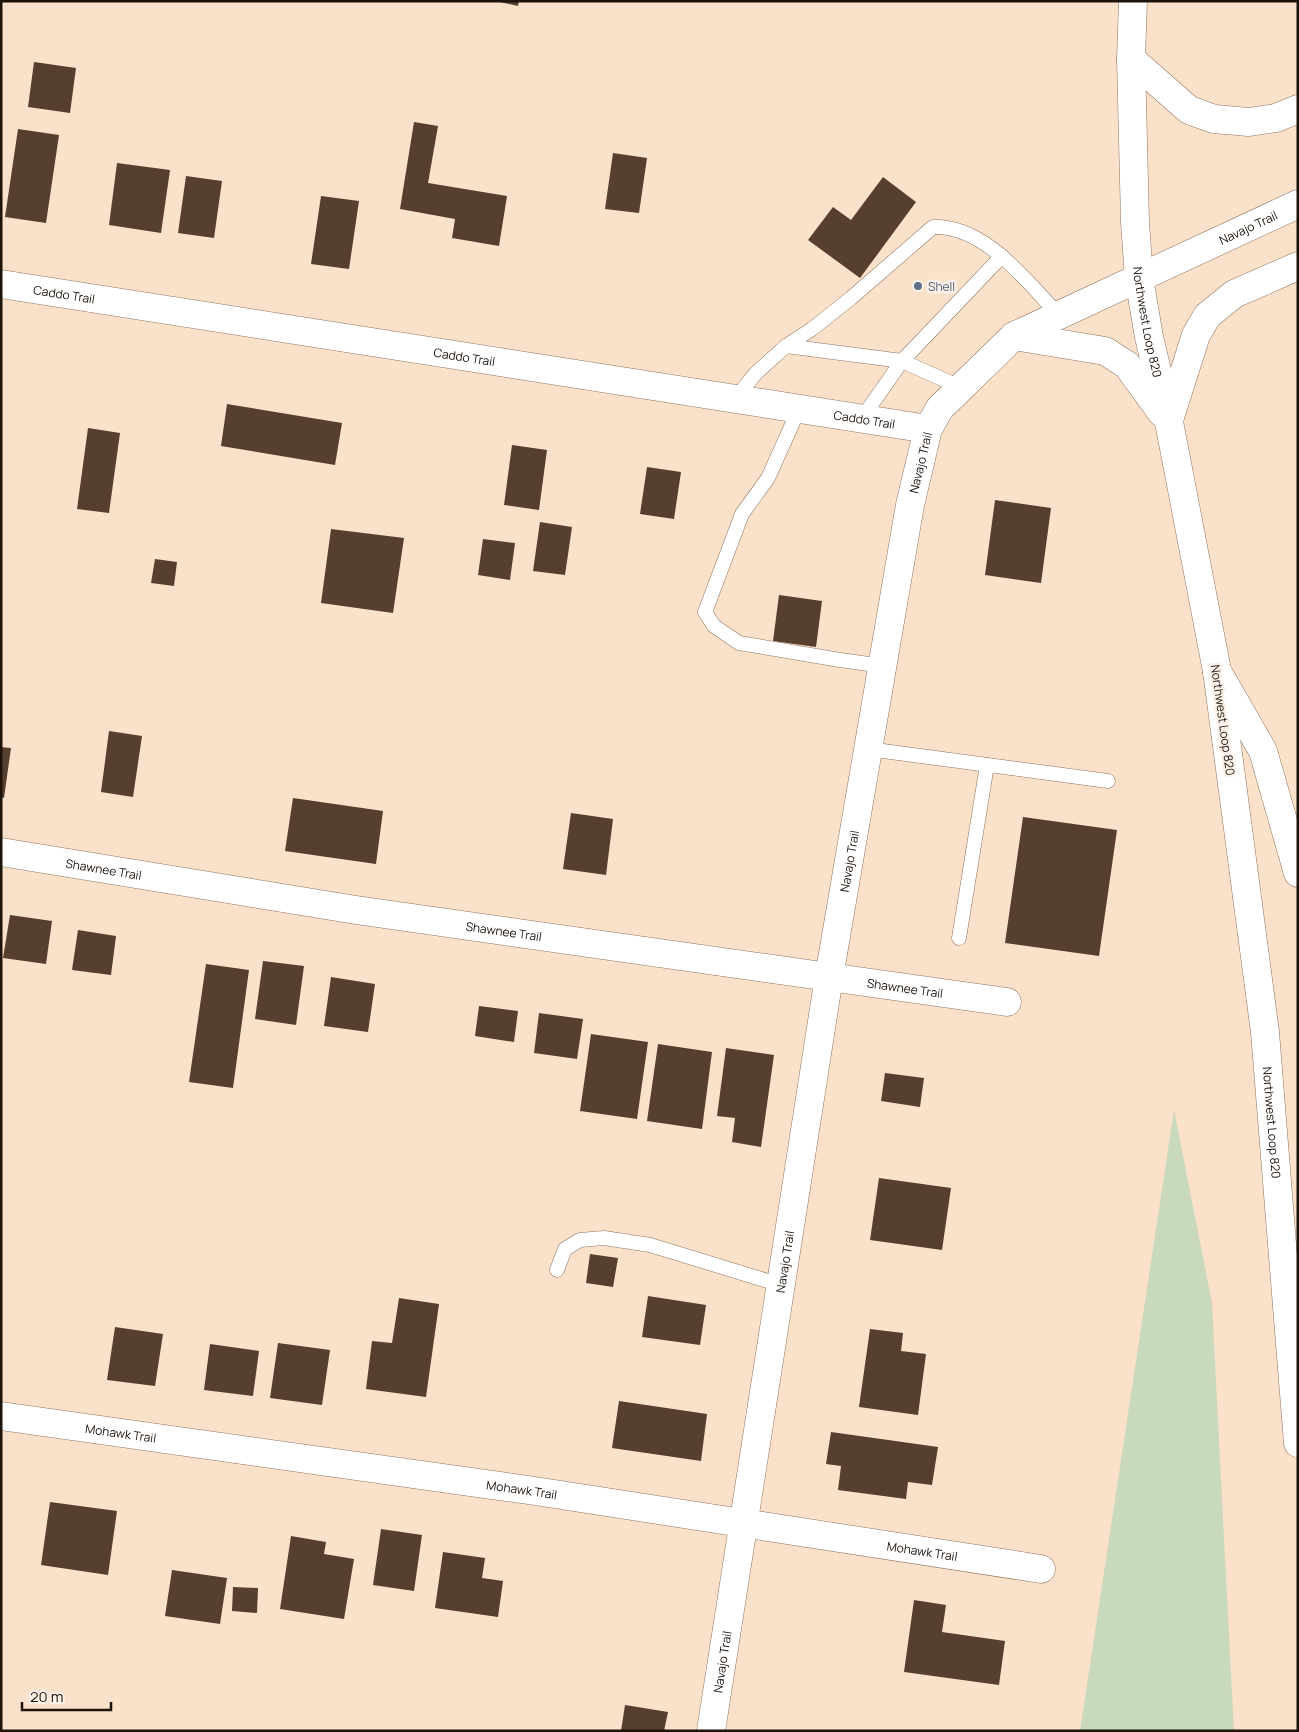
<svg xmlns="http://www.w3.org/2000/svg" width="1299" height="1732" font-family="Manrope,sans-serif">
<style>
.green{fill:#c9dabc}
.building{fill:#563f2e}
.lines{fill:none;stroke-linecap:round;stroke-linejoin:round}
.service-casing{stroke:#8d7561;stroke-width:15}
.minor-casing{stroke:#8d7561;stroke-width:29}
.tertiary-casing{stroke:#8d7561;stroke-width:29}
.secondary-casing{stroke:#8d7561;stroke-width:29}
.motorway-casing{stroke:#8d7561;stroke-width:29}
.service{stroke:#fff;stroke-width:14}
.minor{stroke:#fff;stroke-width:28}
.tertiary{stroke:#fff;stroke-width:28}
.secondary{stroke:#fff;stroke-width:28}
.motorway{stroke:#fff;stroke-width:28}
.service-dot{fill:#5c6f8a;stroke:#fcf1e8;stroke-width:2}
.labels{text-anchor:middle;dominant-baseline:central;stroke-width:5;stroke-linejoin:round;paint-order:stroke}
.street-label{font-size:12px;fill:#1c130b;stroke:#fcf1e8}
.service-label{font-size:12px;fill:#4e5e75;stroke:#fcf1e8;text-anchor:start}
</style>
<rect width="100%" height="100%" fill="#fbe1ca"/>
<path class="green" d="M1174 1110 1212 1303 1234 1731H1080Z"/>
<g class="building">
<path d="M495 1H519L518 6Z"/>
<path d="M34 62 76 68 70 113 28 107Z"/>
<path d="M414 122 438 126 428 183 507 196 499 246 452 238 455 219 400 209Z"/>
<path d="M18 129 59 135 46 223 5 217Z"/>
<path d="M613 153 647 158 639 213 605 209Z"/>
<path d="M117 163 170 170 161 233 109 225Z"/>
<path d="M186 176 222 181 214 238 178 233Z"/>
<path d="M883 177 916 202 860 278 808 240 833 207 851 220Z"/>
<path d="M321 196 359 201 349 269 311 264Z"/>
<path d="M227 404 342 423 335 465 221 446Z"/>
<path d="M88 428 120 433 109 513 77 509Z"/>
<path d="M512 445 547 450 539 510 504 505Z"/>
<path d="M647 467 681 472 674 519 640 514Z"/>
<path d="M995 500 1051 508 1041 583 985 575Z"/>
<path d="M540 522 572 527 565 575 533 571Z"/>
<path d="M331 529 404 538 393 613 321 603Z"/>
<path d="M483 539 515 543 510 580 478 575Z"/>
<path d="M155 559 177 562 174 586 151 583Z"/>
<path d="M779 595 822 601 816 647 773 641Z"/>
<path d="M109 731 142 736 133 797 101 792Z"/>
<path d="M1 747 11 748 4 798 1 797Z"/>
<path d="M293 798 383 811 376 864 285 851Z"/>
<path d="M571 813 613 819 606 875 563 869Z"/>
<path d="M1023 817 1117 830 1099 956 1005 943Z"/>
<path d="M10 915 52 921 46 964 3 958Z"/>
<path d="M78 930 116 936 111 975 72 970Z"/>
<path d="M263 961 304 966 296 1025 255 1019Z"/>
<path d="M206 964 249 970 233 1088 189 1082Z"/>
<path d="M331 977 375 984 368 1032 324 1026Z"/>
<path d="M479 1006 518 1011 514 1042 475 1036Z"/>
<path d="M539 1013 583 1019 577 1059 534 1053Z"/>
<path d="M591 1034 648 1042 637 1119 580 1111Z"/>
<path d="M658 1044 712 1052 702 1129 647 1121Z"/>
<path d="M726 1048 774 1055 761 1147 732 1142 735 1118 717 1116Z"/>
<path d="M885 1073 924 1078 920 1107 881 1101Z"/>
<path d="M879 1178 951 1188 942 1250 870 1240Z"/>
<path d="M590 1254 618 1258 613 1287 586 1283Z"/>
<path d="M648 1296 706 1305 700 1345 642 1337Z"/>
<path d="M399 1298 439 1304 426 1397 366 1389 372 1341 392 1343Z"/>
<path d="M115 1327 163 1334 155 1386 107 1380Z"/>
<path d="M870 1329 903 1333 901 1351 926 1354 918 1415 859 1407Z"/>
<path d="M278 1343 330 1350 322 1405 270 1398Z"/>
<path d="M210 1344 259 1351 253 1396 204 1390Z"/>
<path d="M619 1401 707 1414 701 1461 612 1448Z"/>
<path d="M831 1432 938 1447 932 1485 908 1482 906 1499 838 1490 841 1466 826 1464Z"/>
<path d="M50 1502 117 1511 108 1575 41 1565Z"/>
<path d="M381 1529 422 1535 414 1591 373 1585Z"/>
<path d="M291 1536 326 1542 324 1554 354 1559 344 1619 280 1609Z"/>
<path d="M443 1552 485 1558 482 1578 503 1581 498 1617 435 1608Z"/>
<path d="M172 1570 227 1578 220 1624 165 1616Z"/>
<path d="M233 1587 258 1588 257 1613 232 1611Z"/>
<path d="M914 1600 946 1605 942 1632 1005 1641 999 1685 904 1672Z"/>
<path d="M625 1705 668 1712 664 1731H621Z"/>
</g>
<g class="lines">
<defs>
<g id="service">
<path d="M786 346 902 361 960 387"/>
<path d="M735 399 756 373 786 346 812 329 851 298 933 227C985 225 1026 281 1059 315"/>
<path d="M799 409 768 478 742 514 705 612 714 626 739 643 840 660 883 666"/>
<path d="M862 418 902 361 1002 256"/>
<path d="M868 749 1108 781"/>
<path d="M959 938 987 765"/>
<path d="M557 1270 565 1249 580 1240 604 1238 650 1245 781 1285"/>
</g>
<g id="minor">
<path id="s1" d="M1 284 928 429"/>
<path id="s2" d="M1 1416 535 1491 1041 1569"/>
<path id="s3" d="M711 1731 829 977 1007 1002"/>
</g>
<g id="tertiary">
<path id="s4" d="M1217 671 1265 1032 1298 1443"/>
<path id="s5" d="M1 852 356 910 829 977 910 505 928 429 940 408 1014 336 1298 204"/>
</g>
<g id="secondary">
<path id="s6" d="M1133 1 1131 59 1135 222 1139 278 1149 337 1169 422 1217 671"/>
<path d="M1131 59 1189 110 1214 119 1249 122 1276 118 1298 109"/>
<path d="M1014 336 1105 351 1127 365 1162 413"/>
<path d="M1169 420 1196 335 1207 316 1234 294 1298 266"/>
</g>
<path id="motorway" d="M1217 671 1263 751 1298 873"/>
</defs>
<use href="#service" class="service-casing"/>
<use href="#minor" class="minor-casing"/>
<use href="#tertiary" class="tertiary-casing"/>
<use href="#secondary" class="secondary-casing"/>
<use href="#motorway" class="motorway-casing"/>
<use href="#service" class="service"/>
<use href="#minor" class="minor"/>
<use href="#tertiary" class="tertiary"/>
<use href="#secondary" class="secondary"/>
<use href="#motorway" class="motorway"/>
</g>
<circle class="service-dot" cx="918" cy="286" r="5"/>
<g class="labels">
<g class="street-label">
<text stroke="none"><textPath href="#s5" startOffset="1780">Navajo Trail</textPath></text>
<text stroke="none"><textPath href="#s1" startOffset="64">Caddo Trail</textPath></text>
<text stroke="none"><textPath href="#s6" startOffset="322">Northwest Loop 820</textPath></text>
<text stroke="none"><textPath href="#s1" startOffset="469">Caddo Trail</textPath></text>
<text stroke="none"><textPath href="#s1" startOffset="874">Caddo Trail</textPath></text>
<text stroke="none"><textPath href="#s5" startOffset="1360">Navajo Trail</textPath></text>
<text transform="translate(1223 720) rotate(82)">Northwest Loop 820</text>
<text stroke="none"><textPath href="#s5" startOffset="955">Navajo Trail</textPath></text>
<text stroke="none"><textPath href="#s5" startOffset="104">Shawnee Trail</textPath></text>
<text stroke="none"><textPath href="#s5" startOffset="509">Shawnee Trail</textPath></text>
<text stroke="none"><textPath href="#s3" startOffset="840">Shawnee Trail</textPath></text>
<text stroke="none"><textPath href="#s4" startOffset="455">Northwest Loop 820</textPath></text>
<text stroke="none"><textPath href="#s3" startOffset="475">Navajo Trail</textPath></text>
<text stroke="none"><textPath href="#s2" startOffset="121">Mohawk Trail</textPath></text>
<text stroke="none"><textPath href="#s2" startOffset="526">Mohawk Trail</textPath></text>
<text stroke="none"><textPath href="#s2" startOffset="931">Mohawk Trail</textPath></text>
<text stroke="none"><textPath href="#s3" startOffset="70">Navajo Trail</textPath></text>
</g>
<g class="service-label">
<text x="928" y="286">Shell</text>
</g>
</g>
<rect width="1299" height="1732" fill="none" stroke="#1c130b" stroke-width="5"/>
<path d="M22 1702v8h89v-8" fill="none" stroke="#1c130b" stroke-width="2.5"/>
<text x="30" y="1702" font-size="15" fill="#1c130b" stroke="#fcf1e8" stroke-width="4" paint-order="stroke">20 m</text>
</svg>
